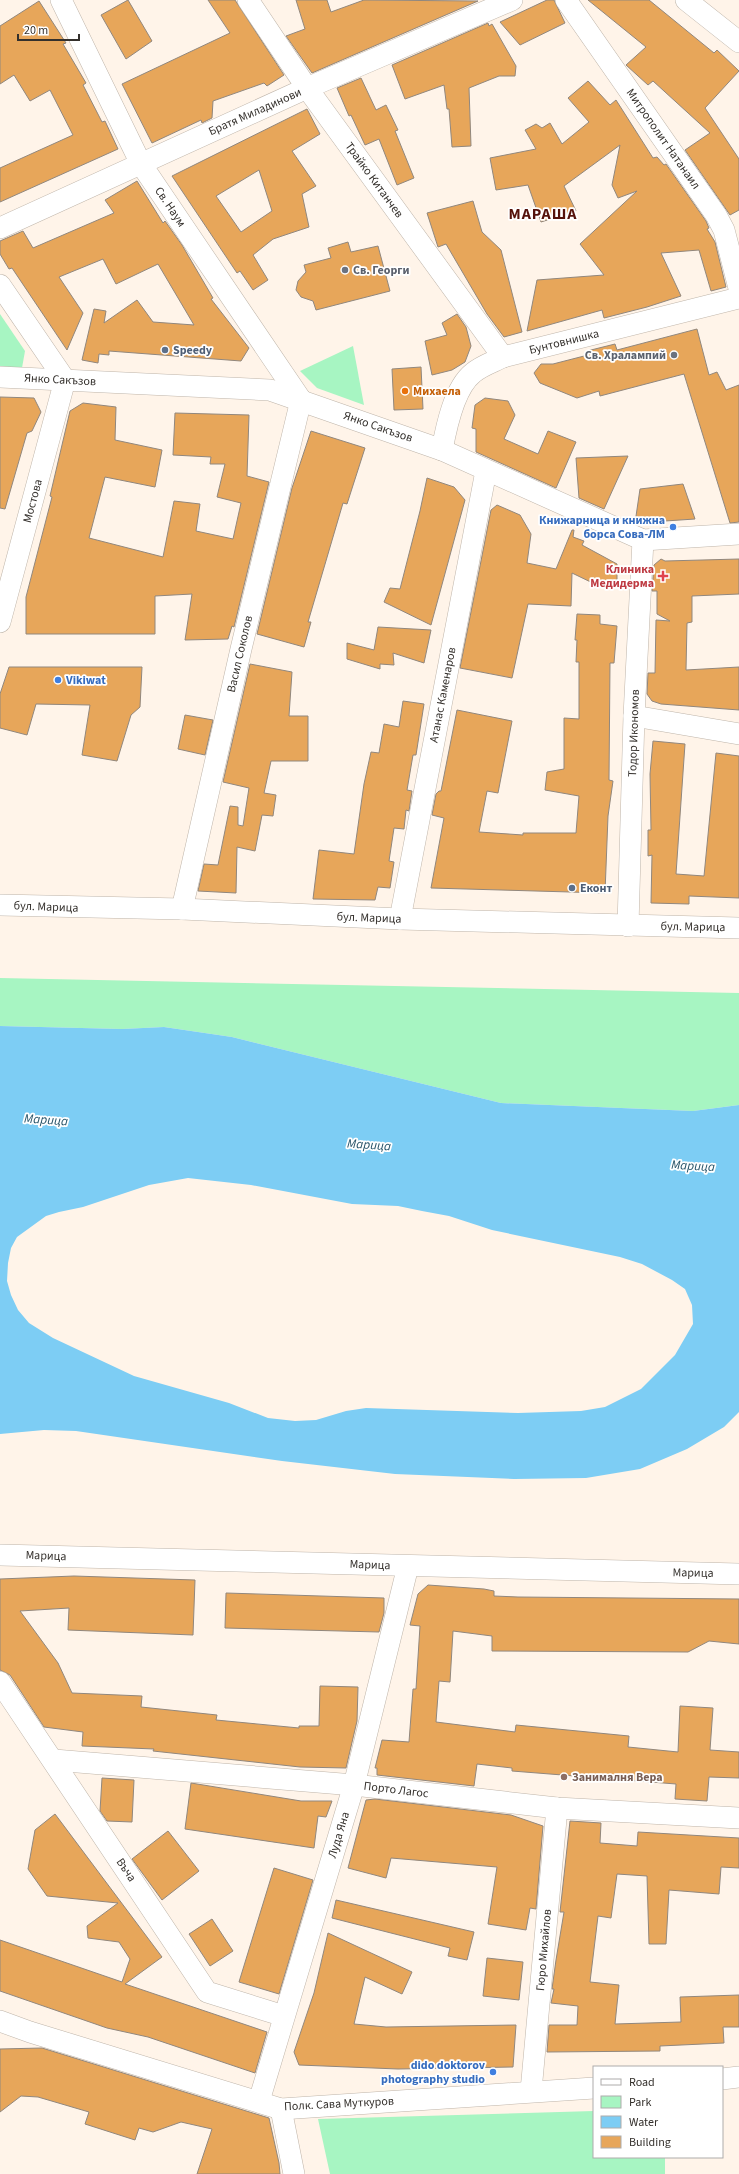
<svg xmlns="http://www.w3.org/2000/svg" width="739" height="2174" font-family="'Source Sans 3',sans-serif">
<style>
.green{fill:#a7f5c2}
.water{fill:#7dcdf4;fill-rule:evenodd}
.building{fill:#e7a65a;stroke:#91877d;fill-rule:evenodd}
.lines{fill:none;stroke-linecap:round;stroke-linejoin:round}
.minor-casing{stroke:#bfb5aa;stroke-width:22}
.minor{stroke:#fff;stroke-width:21}
.worship-dot{fill:#6b7280;stroke:#fff;stroke-width:1.5}
.service-dot{fill:#5c6f8a;stroke:#fff;stroke-width:1.5}
.food-dot{fill:#e8710a;stroke:#fff;stroke-width:1.5}
.shop-dot{fill:#3f7fe0;stroke:#fff;stroke-width:1.5}
.health-dot{fill:#e0444e;stroke:#fff;stroke-width:1.5}
.education-dot{fill:#8d6e63;stroke:#fff;stroke-width:1.5}
.labels{text-anchor:middle;dominant-baseline:central;stroke-width:3.5;stroke-linejoin:round;paint-order:stroke}
.street-label{font-size:12px;fill:#34302c;stroke:#fff}
.worship-label{font-size:12px;font-weight:bold;fill:#5b616d;stroke:#fff;text-anchor:start}
.service-label{font-size:12px;font-weight:bold;fill:#4e5e75;stroke:#fff;text-anchor:start}
.food-label{font-size:12px;font-weight:bold;fill:#c56008;stroke:#fff;text-anchor:start}
.shop-label{font-size:12px;font-weight:bold;fill:#366cbe;stroke:#fff;text-anchor:end}
.health-label{font-size:12px;font-weight:bold;fill:#be3a42;stroke:#fff;text-anchor:end}
.education-label{font-size:12px;font-weight:bold;fill:#785e54;stroke:#fff;text-anchor:start}
.water-label{font-size:13px;font-style:italic;fill:#265267;stroke:#fff}
.district-label{font-size:16px;font-weight:bold;letter-spacing:1px;fill:#55120b;stroke:#fff}
</style>
<rect width="100%" height="100%" fill="#fff4e9"/>
<g class="green">
<path d="M0 314 25 351 22 368H0Z"/>
<path d="M353 346 364 405 317 388 300 371Z"/>
<path d="M0 978 739 993V1105L693 1111 501 1103 232 1037 164 1027 122 1029 0 1026Z"/>
<path d="M594 2111V2157H665V2174H330L318 2119Z"/>
</g>
<path class="water" d="M0 1026 122 1029 164 1027 232 1037 501 1103 693 1111 739 1105V1412L724 1427 687 1449 640 1469 586 1478 514 1479 395 1474 282 1461 76 1431 44 1430 0 1434ZM188 1178 251 1185 352 1204 398 1206 422 1211 449 1216 492 1230 620 1257 642 1264 672 1280 685 1289 692 1305 693 1324 675 1355 641 1389 605 1407 581 1411 518 1413 366 1408 346 1411 316 1420 295 1421 268 1418 229 1403 134 1376 53 1338 29 1323 18 1310 11 1295 7 1281 8 1263 11 1248 17 1237 46 1216 59 1212 83 1207 149 1185Z"/>
<g class="building">
<path d="M128 0 152 41 126 59 101 15Z"/>
<path d="M208 0H235L284 75 267 86 264 83 213 101 212 118 202 123 201 120 152 143 122 84 230 33Z"/>
<path d="M296 0H327L331 12 364 0 478 1 312 73 286 36 305 29Z"/>
<path d="M547 0H554L565 23 520 45 500 22Z"/>
<path d="M588 0H649L714 53 717 50 739 71 705 108 739 159V210L730 215 685 150 710 133 653 81 648 85 626 65 646 47Z"/>
<path d="M39 1 66 43 63 44 86 83 83 85 102 122 105 121 118 149 0 202V168L73 135 50 90 30 101 14 75 0 84V26Z"/>
<path d="M488 23 489 26 492 24 516 66 515 76H499L469 88 471 146 452 147 449 109H447L444 85 405 99 392 65Z"/>
<path d="M361 78 376 110 386 105 398 130 395 131 414 178 397 185 379 139 365 145 351 115 349 116 337 88Z"/>
<path d="M588 81 610 105 616 100 653 158 657 157 664 165 666 164 706 221 709 228 707 229 715 242 726 287 711 291 699 250 661 253 681 296 647 307 604 318 602 310 527 331 537 280 604 275 580 244 637 191 618 198 612 185 620 145 564 186 576 211 541 222 528 185 496 190 490 158 536 149 525 130 536 124 542 128 550 123 562 144 589 122 568 98Z"/>
<path d="M307 109 320 134 292 151 316 186 302 194 309 227 273 239 253 255 268 280 253 290 240 271 237 273 172 176ZM259 170 272 211 241 232 216 196Z"/>
<path d="M137 181 163 223 165 221 182 245 213 298 211 299 249 348 241 361 109 351V355L99 354 98 363 82 360 94 309 106 311 104 323 137 300 153 322 194 325 158 264 116 284 103 259 59 277 83 313 67 350 12 268 9 269 0 254V241L23 231 33 248 114 213 105 200Z"/>
<path d="M473 201 482 232 501 250 522 332 504 337 487 314 446 244 438 247 427 213Z"/>
<path d="M348 242 351 252 378 246 390 291 316 310 313 301 301 297 296 290 298 281 306 272 304 265 331 258 328 248Z"/>
<path d="M457 314 466 327 471 346 465 362 452 370 432 375 425 341 447 335 442 323Z"/>
<path d="M697 329 709 375 717 372 726 390 739 385V522L730 523 684 374 600 396 599 391 577 398 540 383 534 373 541 364H553L588 355 587 351 615 344 617 350Z"/>
<path d="M421 367 423 409 394 410 392 369Z"/>
<path d="M0 397 34 398 41 412 32 431 27 433 5 509 0 508Z"/>
<path d="M485 398 508 401 515 415 504 439 538 454 548 431 576 442 556 488 476 452V429L472 428 475 405Z"/>
<path d="M83 403 116 407 115 440 162 450 155 487 105 477 89 538 163 557 174 501 200 504 196 531 233 539 241 503 217 497 225 464H210L211 457 173 455 175 413 249 415 247 476 269 482 234 627 232 626 228 639 185 640 192 594 155 596V634H26V597L52 497 50 496 70 411Z"/>
<path d="M311 431 365 448 347 504 343 503 308 622H311L304 647 257 634 292 488Z"/>
<path d="M628 456 604 509 579 498 576 458Z"/>
<path d="M427 478 454 487 465 500 431 625 384 602 390 588 400 589 420 511Z"/>
<path d="M683 484 695 519 635 523 640 489Z"/>
<path d="M497 505 520 515 531 534 527 563 556 569 572 530H574L573 537 584 541 582 545 617 564V587L599 586 572 573 571 606 528 604 512 678 460 668 491 510Z"/>
<path d="M661 559 665 561 739 559V594L692 596V622L687 623 686 670 739 667V710L661 704 652 701 647 694 648 673H655L656 620 670 621 657 614V591H652L654 565Z"/>
<path d="M577 614 600 615V624L617 626 614 663H610L609 780 613 781 608 816 605 893 431 888 444 818 432 815 436 794 439 791H441L457 710 512 721 498 793 487 791 479 832 523 835V833H576L579 796 545 790 547 772 564 769V718L579 719V662H576L577 640H575Z"/>
<path d="M378 627 431 630 424 663 393 653 394 665 380 664V669L347 659V643L374 650Z"/>
<path d="M250 664 292 672 289 716H308V761H271L264 793 276 795 273 816 262 815 255 851 237 847 236 893 198 891 204 864 218 865 230 806 238 807V825L243 826 249 788 223 782Z"/>
<path d="M9 667H142L140 707 131 715 117 761 82 755 90 705 36 704 27 735 0 728V694Z"/>
<path d="M403 701 424 704 416 755H413L407 790 412 791 409 811 406 810 404 829 394 828 389 861 394 862 390 888 378 887 375 900 313 899 319 850 354 854 364 784 371 752 379 753 384 724 399 727Z"/>
<path d="M185 715 213 720 205 755 178 749Z"/>
<path d="M653 741 685 744 676 874 704 876 716 753 739 756V898L689 896V904L651 903 652 855 648 856V830H651L650 774Z"/>
<path d="M74 1576 195 1580 193 1635 68 1630 69 1608 20 1611 58 1663 72 1693 142 1696 141 1707 217 1715 216 1720 299 1728V1726H319L320 1686 358 1687 357 1721 346 1768 300 1767 153 1751 154 1749 82 1746 83 1732 44 1727 10 1675 0 1670V1579Z"/>
<path d="M428 1585 484 1589 494 1591V1596L518 1597 739 1599V1644L709 1641 688 1652 492 1651V1636L453 1631 450 1682 439 1681 436 1722 515 1732 516 1725 629 1736 628 1747 678 1752 680 1706 713 1708 710 1750 739 1752V1778L709 1777 707 1801 675 1799 676 1784 512 1771V1768L477 1764 474 1786 377 1775V1768H375L382 1740 409 1742 413 1689H416L420 1626 410 1625 418 1594Z"/>
<path d="M226 1593 384 1598V1613L379 1632 225 1628Z"/>
<path d="M102 1778 134 1780 132 1822 107 1821 100 1811Z"/>
<path d="M191 1783 301 1801H332L326 1817 318 1816 314 1848 185 1829Z"/>
<path d="M375 1799 511 1815 543 1826 536 1909 530 1908 526 1930 488 1924 497 1867 391 1858 386 1878 348 1868 366 1800Z"/>
<path d="M55 1814 162 1957 125 1984 267 2032 255 2073 148 2037 107 2028 0 1991V1940L122 1982 130 1959 119 1942 88 1938 87 1926 118 1903 47 1896 28 1869 35 1830Z"/>
<path d="M570 1821 601 1823 600 1843 637 1846 638 1832 739 1838V1868L721 1867 719 1894 669 1890 666 1944H649L647 1876 617 1874 611 1918 598 1916 590 1982 619 1985 615 2024 681 2022 680 1997 739 1995V2027H723L724 2043 660 2046V2051L547 2052 549 2025H577L578 2006 551 2003 554 1989H552L556 1960 564 1912H560Z"/>
<path d="M168 1831 199 1871 162 1900 132 1859Z"/>
<path d="M274 1868 313 1880 279 1994 239 1982Z"/>
<path d="M336 1900 474 1932 467 1960 448 1956 450 1948 332 1918Z"/>
<path d="M212 1919 233 1951 210 1966 189 1934Z"/>
<path d="M328 1933 412 1972 402 1994 365 1977 354 2024 386 2027 516 2025 513 2067 398 2069 299 2065 294 2052 314 1993Z"/>
<path d="M487 1958 523 1962 519 2000 483 1996Z"/>
<path d="M42 2048 269 2118 279 2163 280 2174H197L212 2129 181 2122 153 2132 139 2128 135 2140 85 2124 89 2112 38 2097 21 2096 0 2112V2049Z"/>
</g>
<g class="lines">
<defs>
<g id="minor">
<path d="M61 0 141 164 301 400"/>
<path d="M248 0 307 88 503 357"/>
<path d="M566 0 716 215 724 230 739 288"/>
<path d="M686 0 739 42"/>
<path d="M0 228 307 88 512 0"/>
<path d="M0 285 65 380"/>
<path d="M0 377 270 390 442 450 643 540 739 534"/>
<path d="M442 450C446 428 454 388 473 373 481 366 493 362 503 357L739 298"/>
<path d="M0 622 65 380"/>
<path d="M634 716 739 734"/>
<path d="M0 905 182 909 400 919 739 928"/>
<path d="M182 909 241 649 301 400"/>
<path d="M400 919 486 471"/>
<path d="M628 926 634 716 643 540"/>
<path d="M0 1555 739 1574"/>
<path d="M0 1682 207 1992 284 2016"/>
<path d="M54 1760 354 1785 557 1808 739 1818"/>
<path d="M0 2021 30 2032 281 2109 594 2088"/>
<path d="M722 2079 739 2077"/>
<path d="M531 2091 557 1808"/>
<path d="M259 2101 354 1785 408 1566"/>
<path d="M281 2109 294 2174"/>
</g>
</defs>
<use href="#minor" class="minor-casing"/>
<use href="#minor" class="minor"/>
</g>
<g class="worship-dot">
<circle cx="345" cy="270" r="4"/>
<circle cx="674" cy="355" r="4"/>
</g>
<g class="service-dot">
<circle cx="165" cy="350" r="4"/>
<circle cx="572" cy="888" r="4"/>
</g>
<circle class="food-dot" cx="405" cy="391" r="4"/>
<g class="shop-dot">
<circle cx="673" cy="527" r="4"/>
<circle cx="58" cy="680" r="4"/>
<circle cx="493" cy="2072" r="4"/>
</g>
<path class="health-dot" d="M661 570h4v4h4v4h-4v4h-4v-4h-4v-4h4z"/>
<circle class="education-dot" cx="564" cy="1777" r="4"/>
<g class="labels">
<g class="street-label">
<text transform="translate(255 112) rotate(-24)">Братя Миладинови</text>
<text transform="translate(663 139) rotate(55)">Митрополит Натанаил</text>
<text transform="translate(374 180) rotate(54)">Трайко Китанчев</text>
<text transform="translate(170 207) rotate(56)">Св. Наум</text>
<text transform="translate(564 342) rotate(-14)">Бунтовнишка</text>
<text transform="translate(60 380) rotate(3)">Янко Сакъзов</text>
<text transform="translate(378 427) rotate(19)">Янко Сакъзов</text>
<text transform="translate(33 501) rotate(-75)">Мостова</text>
<text transform="translate(240 654) rotate(-77)">Васил Соколов</text>
<text transform="translate(443 695) rotate(-79)">Атанас Каменаров</text>
<text transform="translate(634 733) rotate(-88)">Тодор Икономов</text>
<text transform="translate(46 907) rotate(2)">бул. Марица</text>
<text transform="translate(369 918) rotate(2)">бул. Марица</text>
<text transform="translate(693 927) rotate(1)">бул. Марица</text>
<text transform="translate(46 1556) rotate(2)">Марица</text>
<text transform="translate(370 1565) rotate(2)">Марица</text>
<text transform="translate(693 1573) rotate(1)">Марица</text>
<text transform="translate(396 1790) rotate(7)">Порто Лагос</text>
<text transform="translate(339 1835) rotate(-73)">Луда Яна</text>
<text transform="translate(126 1870) rotate(56)">Въча</text>
<text transform="translate(544 1950) rotate(-85)">Гюро Михайлов</text>
<text transform="translate(339 2104) rotate(-3)">Полк. Сава Муткуров</text>
</g>
<g class="worship-label">
<text x="353" y="270">Св. Георги</text>
<text x="666" y="355" text-anchor="end">Св. Хралампий</text>
</g>
<g class="service-label">
<text x="173" y="350">Speedy</text>
<text x="580" y="888">Еконт</text>
</g>
<g class="food-label">
<text x="413" y="391">Михаела</text>
</g>
<g class="shop-label">
<text x="665" y="520">Книжарница и книжна<tspan x="665" dy="14">борса Сова-ЛМ</tspan></text>
<text x="66" y="680" text-anchor="start">Vikiwat</text>
<text x="485" y="2065">dido doktorov<tspan x="485" dy="14">photography studio</tspan></text>
</g>
<g class="health-label">
<text x="654" y="569">Клиника<tspan x="654" dy="14">Медидерма</tspan></text>
</g>
<g class="education-label">
<text x="572" y="1777">Занималня Вера</text>
</g>
<g class="water-label">
<text transform="translate(46 1120) rotate(4)">Марица</text>
<text transform="translate(369 1145) rotate(4)">Марица</text>
<text transform="translate(693 1166) rotate(3)">Марица</text>
</g>
<g class="district-label">
<text x="543" y="214">МАРАША</text>
</g>
</g>
<rect x="593" y="2066" width="130" height="92" fill="#ffffff" stroke="#aeacab"/>
<rect x="601" y="2079" width="20" height="6" fill="#ffffff" stroke="#aeacab"/>
<text x="629" y="2086" font-size="12" fill="#34302c">Road</text>
<rect x="601" y="2096" width="20" height="12" fill="#a7f5c2" stroke="#aeacab"/>
<text x="629" y="2106" font-size="12" fill="#34302c">Park</text>
<rect x="601" y="2116" width="20" height="12" fill="#7dcdf4" stroke="#aeacab"/>
<text x="629" y="2126" font-size="12" fill="#34302c">Water</text>
<rect x="601" y="2136" width="20" height="12" fill="#e7a65a" stroke="#aeacab"/>
<text x="629" y="2146" font-size="12" fill="#34302c">Building</text>
<path d="M18 34v6h61v-6" fill="none" stroke="#34302c" stroke-width="2"/>
<text x="24" y="34" font-size="12" fill="#34302c" stroke="#ffffff" stroke-width="3" paint-order="stroke">20 m</text>
</svg>
